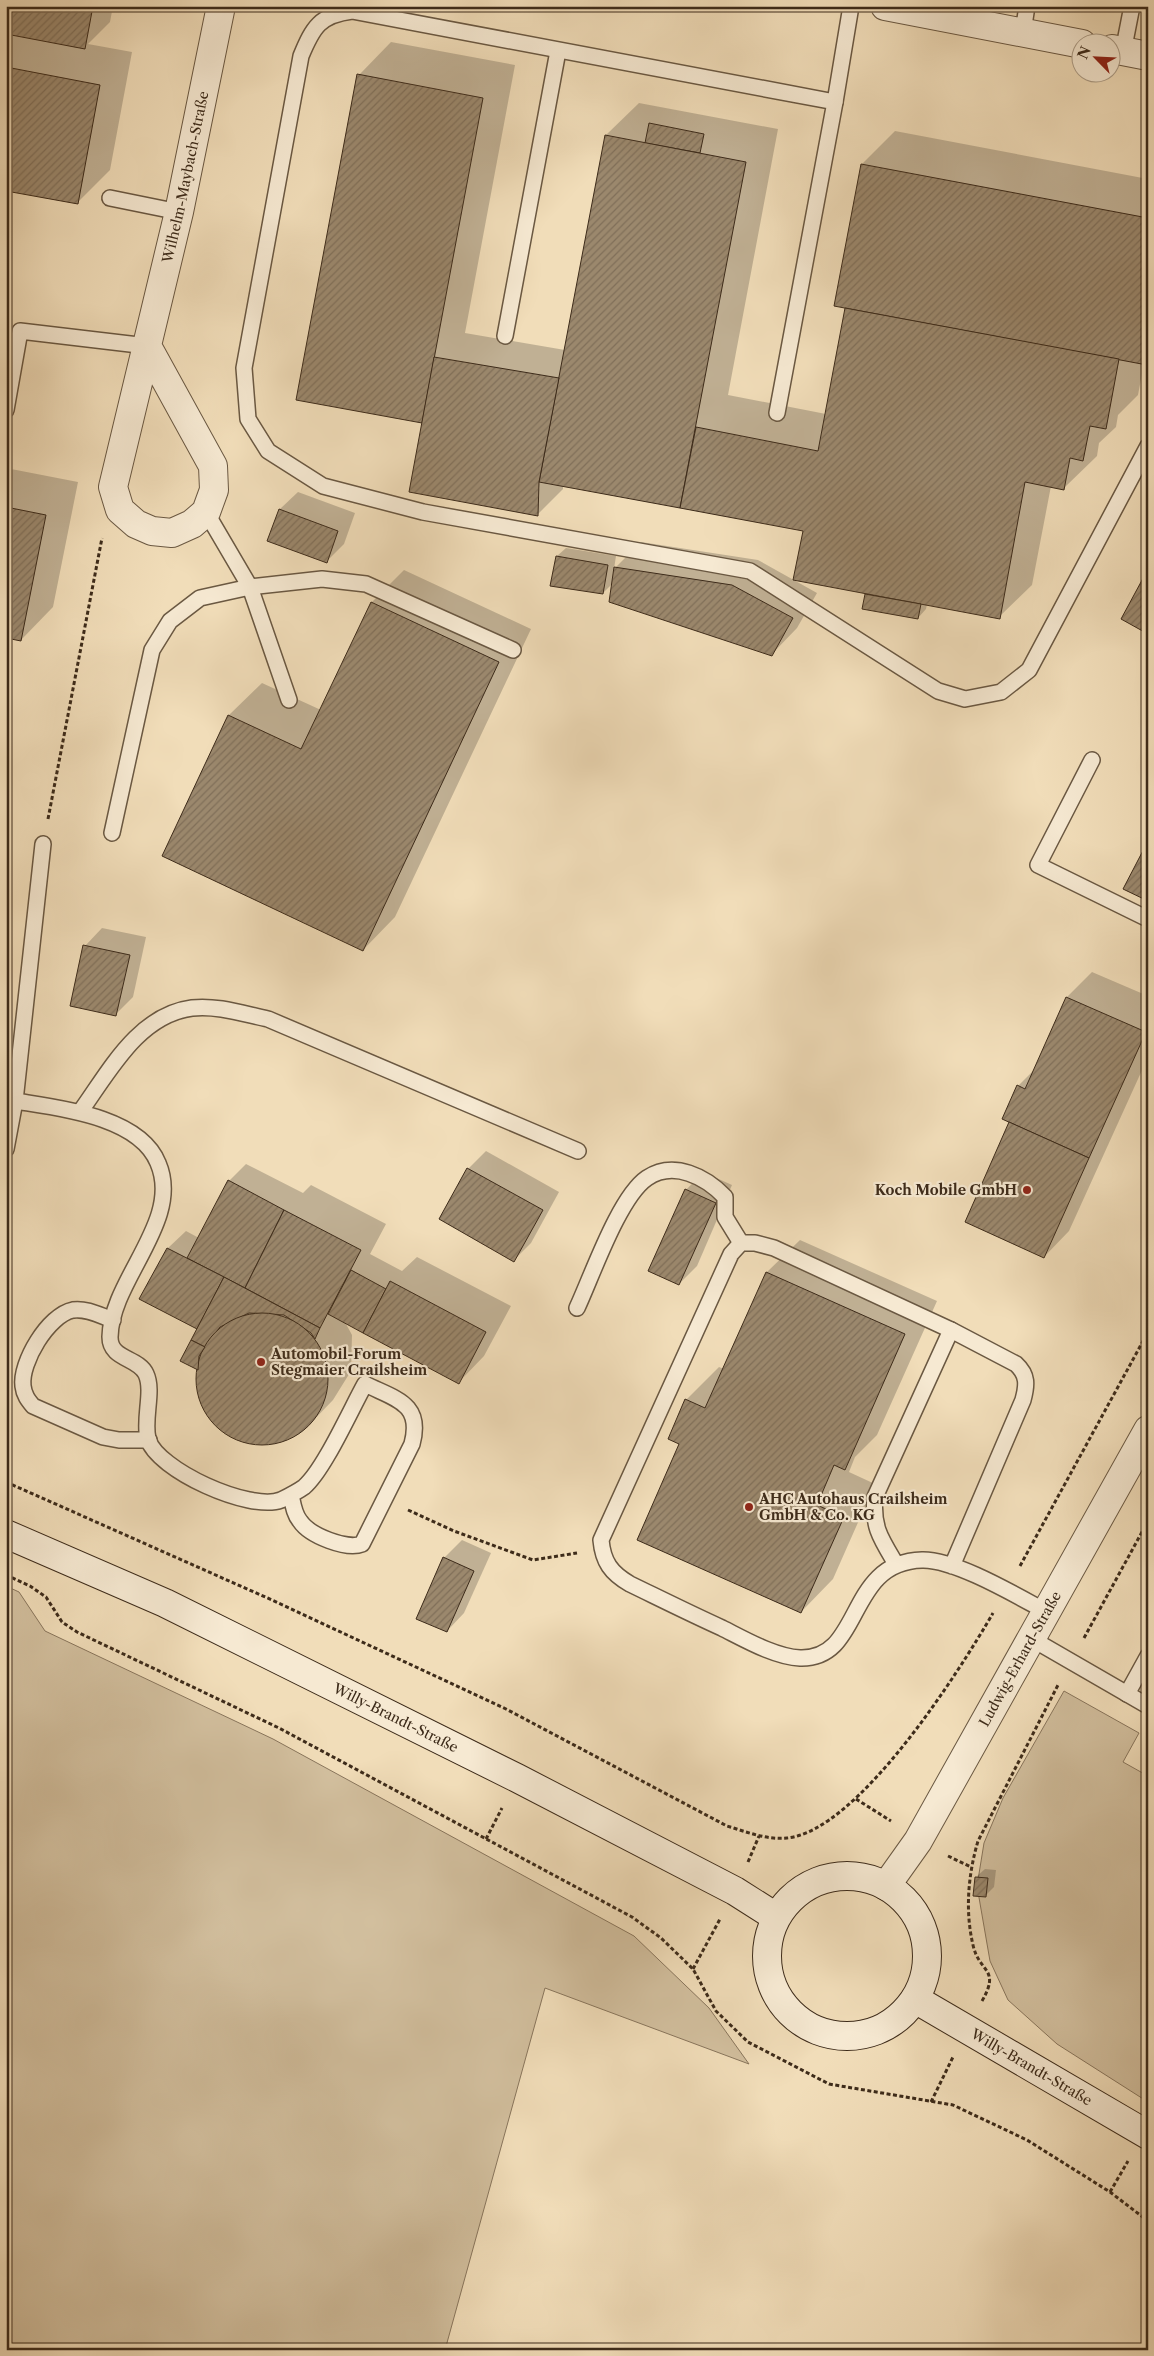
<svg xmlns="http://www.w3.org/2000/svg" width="1154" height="2356" font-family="'Libre Caslon Text',serif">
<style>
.grass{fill:#d2bf9e;stroke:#88755c}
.shadow{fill:#0003}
.building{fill:url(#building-hatch);stroke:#3d2b1a}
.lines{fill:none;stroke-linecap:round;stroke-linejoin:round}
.lane-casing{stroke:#6a5842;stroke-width:18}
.street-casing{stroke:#6a5842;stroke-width:30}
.secondary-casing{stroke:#3d2b1a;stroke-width:30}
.path{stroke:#3d2b1a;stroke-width:3;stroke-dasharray:4 2.5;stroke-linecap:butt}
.lane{stroke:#f6e9d2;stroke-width:15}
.street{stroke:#f6e9d2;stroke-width:28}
.secondary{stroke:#f6e9d2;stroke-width:28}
.poi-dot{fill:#8f2418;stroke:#f6e9d2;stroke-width:2}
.labels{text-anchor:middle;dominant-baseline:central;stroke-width:4.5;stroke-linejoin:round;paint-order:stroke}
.street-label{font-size:14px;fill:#3d2b1a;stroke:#f6e9d2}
.poi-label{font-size:14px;font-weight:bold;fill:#3d2b1a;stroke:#f6e9d2;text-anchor:start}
</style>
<defs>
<pattern id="building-hatch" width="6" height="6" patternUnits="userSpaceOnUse" patternTransform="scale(1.25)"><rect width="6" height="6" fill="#9b886d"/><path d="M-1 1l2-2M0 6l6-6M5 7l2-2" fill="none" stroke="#806f59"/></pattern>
</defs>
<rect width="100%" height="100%" fill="#f1ddb9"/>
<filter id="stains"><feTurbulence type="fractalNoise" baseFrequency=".004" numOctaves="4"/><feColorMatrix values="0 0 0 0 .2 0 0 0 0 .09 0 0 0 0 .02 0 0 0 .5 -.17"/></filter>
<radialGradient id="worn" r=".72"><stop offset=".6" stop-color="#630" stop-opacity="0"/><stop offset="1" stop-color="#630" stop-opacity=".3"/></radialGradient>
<g class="grass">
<path d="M6 1586 19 1592 45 1631 273 1739 634 1936 709 2008 749 2064 545 1988 445 2350H6Z"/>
<path d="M1064 1691 1139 1733 1123 1762 1148 1776V2102L1057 2044 1008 2000 990 1961 977 1886 984 1843 1003 1798Z"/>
</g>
<g class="shadow">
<path d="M6 6H113L110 22 88 44 132 52 110 170 77 203 6 190Z"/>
<path d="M391 42 515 65 465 333 565 350 606 135 639 103 778 129 728 395 826 414 846 307 862 164 895 131 1148 179V362L1144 363 1138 395 1118 415 1116 427 1099 443 1097 456 1064 488 1051 486 1032 585 999 617 927 604 926 609 918 618 866 594 868 593 804 530 563 485V489L537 515 423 422 359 75Z"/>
<path d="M6 468 78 482 53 607 21 640 6 637Z"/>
<path d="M298 492 355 513 344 544 327 561 280 509Z"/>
<path d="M641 542 758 560 817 593 797 628 772 654 613 583 603 593 557 556 566 548 616 556 614 569Z"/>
<path d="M404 570 531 629 395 917 363 950 164 855 229 715 262 683 321 710 372 602Z"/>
<path d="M102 928 146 937 133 997 116 1014 85 946Z"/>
<path d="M1092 972 1148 996V1057L1069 1231 1044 1257 1011 1122 1018 1086 1035 1069 1067 997Z"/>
<path d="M486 1151 559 1192 531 1243 514 1260 441 1219 468 1169Z"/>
<path d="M246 1164 303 1193 311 1185 386 1224 370 1254 402 1271 417 1257 511 1306 484 1356 459 1382 345 1322 352 1335 351 1371 333 1400 307 1427 275 1443 239 1440 212 1421 197 1390 199 1369 181 1361 198 1328 141 1299 168 1248 186 1231 199 1238 229 1181Z"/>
<path d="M703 1172 732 1185 697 1266 679 1284 686 1190Z"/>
<path d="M800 1240 937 1301 877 1435 855 1457 849 1472 875 1484 833 1579 801 1612 681 1443 669 1438 686 1400 719 1367 724 1369 767 1272Z"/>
<path d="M462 1540 491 1553 464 1613 447 1631 444 1558Z"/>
<path d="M985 1869 996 1870 994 1887 985 1896 976 1877Z"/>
</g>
<g class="building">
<path d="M6 6H93L85 49 6 34Z"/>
<path d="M6 67 100 85 78 204 6 191Z"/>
<path d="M357 74 483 98 422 423 296 400Z"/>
<path d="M649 123 704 134 700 153 645 143Z"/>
<path d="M605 135 746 162 680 508 539 482Z"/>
<path d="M861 164 1148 218 1147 365 834 306Z"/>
<path d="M845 308 1119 359 1106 429 1090 426 1083 461 1070 458 1064 490 1025 482 1000 619 793 580 803 531 680 508 696 427 818 451Z"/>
<path d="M434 357 559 378 539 482 538 516 409 492Z"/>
<path d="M6 507 46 515 21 641 6 638Z"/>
<path d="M279 509 338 531 327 563 267 541Z"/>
<path d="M556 556 608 565 603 594 550 586Z"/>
<path d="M614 567 732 585 793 618 772 656 609 602Z"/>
<path d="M1148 569V634L1121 619Z"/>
<path d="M865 594 921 604 918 619 862 609Z"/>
<path d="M371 602 499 662 363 951 162 856 228 715 301 749Z"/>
<path d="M1148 841V901L1123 889Z"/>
<path d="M83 945 130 955 116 1016 70 1006Z"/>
<path d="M1066 997 1146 1032 1089 1158 1002 1119 1017 1085 1025 1089Z"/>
<path d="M1009 1122 1089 1158 1044 1258 965 1222Z"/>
<path d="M467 1168 543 1210 514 1262 439 1219Z"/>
<path d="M228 1180 284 1210 245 1288 187 1258Z"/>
<path d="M685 1189 716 1203 679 1285 648 1271Z"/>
<path d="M284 1210 361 1250 320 1328 245 1288Z"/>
<path d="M167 1248 224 1277 197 1329 139 1299Z"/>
<path d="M351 1270 386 1289 363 1333 328 1314Z"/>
<path d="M766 1272 905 1334 845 1470 834 1465 817 1505 844 1517 801 1613 637 1540 679 1444 668 1439 685 1399 705 1408Z"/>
<path d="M224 1277 320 1328 315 1339 311 1333 284 1315 249 1313 220 1327 205 1347 191 1340Z"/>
<path d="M390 1281 486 1332 459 1384 363 1333Z"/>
<circle cx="262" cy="1379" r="66"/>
<path d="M191 1340 205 1347 199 1356 198 1370 180 1361Z"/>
<path d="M443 1557 474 1571 447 1632 416 1619Z"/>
<path d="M975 1877 988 1878 986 1897 973 1896Z"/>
</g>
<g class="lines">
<defs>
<g id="lane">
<path d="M1023 32 1027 6"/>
<path d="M1123 52 1132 6"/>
<path d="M835 102 851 6"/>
<path d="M110 198 179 212"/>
<path d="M505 336 558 51"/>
<path d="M6 410 20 331 147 346"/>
<path d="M777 413 835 102 352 11C320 15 313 27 301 56L244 368 248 419 268 451 323 486 423 512 750 571 938 691 965 699 1001 692 1029 670 1148 446"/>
<path d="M206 512 250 587 289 700"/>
<path d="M1092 760 1038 865 1148 919"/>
<path d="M112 833 152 650 170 621 200 598 250 587 322 579 366 584 513 650"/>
<path d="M15 1101C58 1108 139 1116 158 1163 183 1221 111 1279 110 1337 110 1360 138 1357 146 1374 154 1391 143 1419 148 1439 157 1470 250 1512 281 1500 289 1496 297 1492 304 1487 324 1470 351 1409 365 1384 395 1399 423 1403 412 1444L362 1544C347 1550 310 1536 300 1521 294 1514 293 1504 291 1495"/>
<path d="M80 1112C109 1072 138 1015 192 1008 217 1005 244 1014 268 1019L578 1151"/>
<path d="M6 1149 15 1101 43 844"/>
<path d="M577 1308C592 1276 619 1197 647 1178 674 1160 706 1177 725 1197V1217L741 1243"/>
<path d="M113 1320C101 1316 87 1308 73 1310 48 1315 20 1363 23 1386 24 1395 28 1400 33 1406L103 1437 119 1440H149"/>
<path d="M896 1564C881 1539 872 1527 875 1497L951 1330"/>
<path d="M952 1566 1023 1400C1027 1385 1028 1375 1016 1364L951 1330 774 1248 755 1243H741L731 1254 601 1540C603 1562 611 1573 630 1584 661 1599 691 1614 722 1628 744 1639 775 1657 800 1658 864 1660 845 1562 922 1560 955 1559 1017 1596 1047 1612"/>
<path d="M1032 1639 1148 1706"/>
<path d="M1127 1694 1148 1656"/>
</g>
<g id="street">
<path d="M885 6 1082 44"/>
<path d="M1112 49 1148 56"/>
<path id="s1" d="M147 346 213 466 214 490 206 512 192 524 172 533 152 531 136 524 120 510 113 487 179 212 221 6"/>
<path id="s2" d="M886 1886 918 1841 1148 1430"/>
</g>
<g id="secondary">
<path id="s3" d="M6 1534 165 1603 517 1778 735 1891 776 1917"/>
<circle cx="847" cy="1956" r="80"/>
<path id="s4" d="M915 1999 1148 2135"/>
</g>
</defs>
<use href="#lane" class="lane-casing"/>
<use href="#street" class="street-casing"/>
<use href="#secondary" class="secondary-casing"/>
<g class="path">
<path d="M48 819 102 538"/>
<path d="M6 1482 272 1600 506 1709 727 1826C747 1832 766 1840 787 1838 858 1831 959 1672 993 1613"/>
<path d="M408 1510 454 1531 533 1560 577 1553"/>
<path d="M1020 1566 1148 1332"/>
<path d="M6 1575 30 1586 46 1597 62 1622 77 1632 279 1728 632 1917 661 1938 693 1969 716 2011 748 2042 829 2084 953 2105 1027 2140 1110 2192 1148 2221"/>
<path d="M1084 1638 1148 1521"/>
<path d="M856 1799 891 1821"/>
<path d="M486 1839 502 1808"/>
<path d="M948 1856 971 1867"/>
<path d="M748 1862 759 1836"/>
<path d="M693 1969 720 1919"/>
<path d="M982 2001C1001 1968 979 1973 973 1945 965 1911 968 1875 978 1841L1058 1685"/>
<path d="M931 2102 953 2057"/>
<path d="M1110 2192 1128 2161"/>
</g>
<use href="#lane" class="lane"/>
<use href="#street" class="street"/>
<use href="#secondary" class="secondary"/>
</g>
<g class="poi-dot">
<circle cx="1027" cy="1190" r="5"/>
<circle cx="261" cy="1362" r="5"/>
<circle cx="749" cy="1507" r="5"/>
</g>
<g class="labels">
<g class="street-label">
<text stroke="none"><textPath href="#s1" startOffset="626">Wilhelm-Maybach-Straße</textPath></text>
<text stroke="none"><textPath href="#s2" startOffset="264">Ludwig-Erhard-Straße</textPath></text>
<text stroke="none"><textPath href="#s3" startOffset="431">Willy-Brandt-Straße</textPath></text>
<text stroke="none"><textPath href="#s4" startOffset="135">Willy-Brandt-Straße</textPath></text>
</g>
<g class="poi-label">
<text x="1017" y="1190" text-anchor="end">Koch Mobile GmbH</text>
<text x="271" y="1354">Automobil-Forum<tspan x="271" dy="16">Stegmaier Crailsheim</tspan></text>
<text x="759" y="1499">AHC Autohaus Crailsheim<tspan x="759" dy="16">GmbH &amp; Co. KG</tspan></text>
</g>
</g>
<rect width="1154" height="2356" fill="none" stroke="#f1ddb9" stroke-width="25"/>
<rect x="8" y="8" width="1139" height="2341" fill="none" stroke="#3d2b1a" stroke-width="2.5"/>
<rect x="12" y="12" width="1129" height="2331" fill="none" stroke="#3d2b1a"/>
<g transform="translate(1096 58) rotate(294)"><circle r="24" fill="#f6e9d2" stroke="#ac9d88"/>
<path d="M0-4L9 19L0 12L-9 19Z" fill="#8f2418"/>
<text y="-8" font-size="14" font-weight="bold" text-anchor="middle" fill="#3d2b1a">N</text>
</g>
<rect width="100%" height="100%" filter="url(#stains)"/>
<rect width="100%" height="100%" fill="url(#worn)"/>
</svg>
